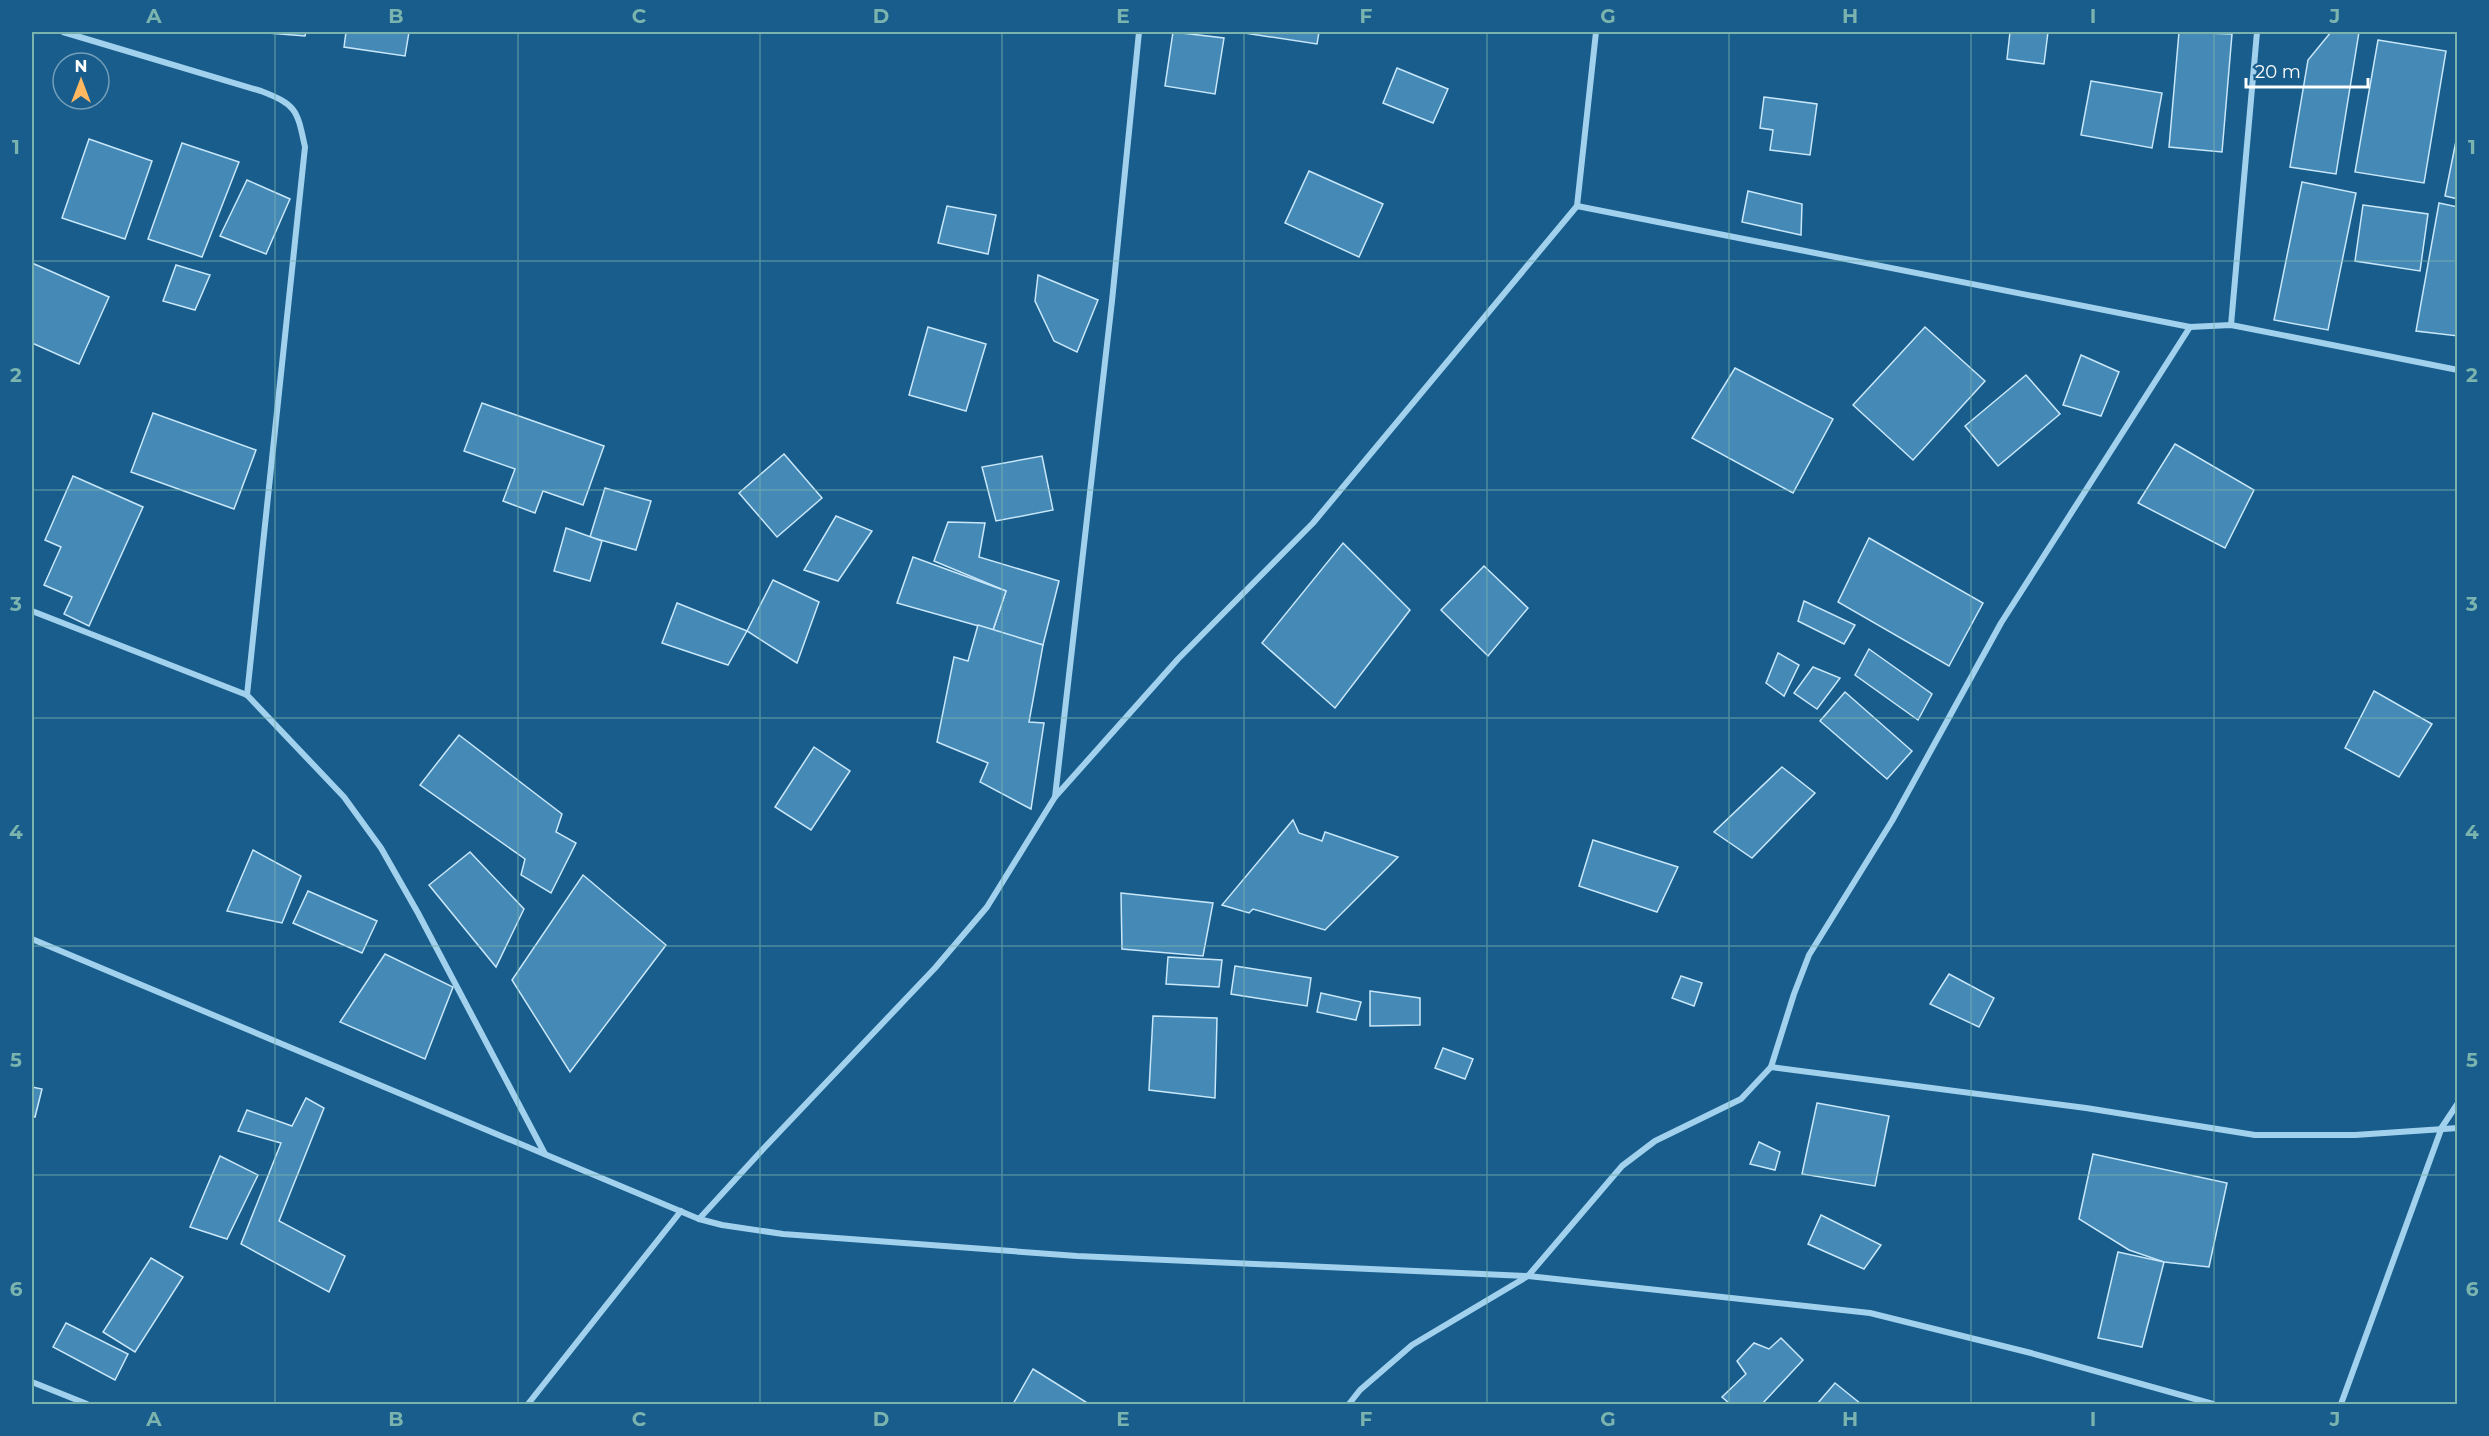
<svg xmlns="http://www.w3.org/2000/svg" width="2489" height="1436" font-family="Montserrat,sans-serif">
<style>
.building{fill:#4589b6;stroke:#c8e7fa;stroke-width:1.5}
.lines{fill:none;stroke-linecap:round;stroke-linejoin:round}
.minor{stroke:#a2d1ee;stroke-width:6}
.grid{fill:none;stroke:#7bb4af;stroke-width:1.5;stroke-opacity:0.55}
.neatline{fill:none;stroke:#7bb4af;stroke-width:2}
.grid-label{font-size:20px;text-anchor:middle;font-weight:bold;fill:#7bb4af}
</style>
<rect width="100%" height="100%" fill="#185d8b"/>
<g class="building">
<path d="M255 32H306L305 36Z"/>
<path d="M346 32H409L405 56 344 47Z"/>
<path d="M1173 32 1224 38 1215 94 1165 86Z"/>
<path d="M1238 32H1319L1317 44Z"/>
<path d="M2010 32H2048L2044 64 2007 59Z"/>
<path d="M2179 32 2232 34 2222 152 2169 147Z"/>
<path d="M2331 32H2359L2336 174 2290 167 2308 60Z"/>
<path d="M2378 40 2446 51 2424 183 2355 172Z"/>
<path d="M1397 68 1448 89 1433 123 1383 103Z"/>
<path d="M2091 81 2162 93 2152 148 2081 135Z"/>
<path d="M1764 97 1817 104 1810 155 1770 150 1773 130 1760 128Z"/>
<path d="M2458 131V199L2445 196Z"/>
<path d="M89 139 152 161 125 239 62 218Z"/>
<path d="M182 143 239 162 202 257 148 239Z"/>
<path d="M1309 171 1383 204 1359 257 1285 223Z"/>
<path d="M247 180 290 199 266 254 220 236Z"/>
<path d="M2302 182 2356 193 2328 330 2274 320Z"/>
<path d="M1748 191 1802 204 1801 235 1742 222Z"/>
<path d="M2439 203 2458 207V336L2416 331Z"/>
<path d="M2363 205 2428 214 2420 271 2355 261Z"/>
<path d="M947 206 996 215 988 254 938 243Z"/>
<path d="M32 263 109 297 79 364 32 343Z"/>
<path d="M176 265 210 275 195 310 163 301Z"/>
<path d="M1038 275 1098 300 1077 352 1054 341 1035 301Z"/>
<path d="M928 327 986 344 966 411 909 395Z"/>
<path d="M1925 327 1985 381 1913 460 1853 405Z"/>
<path d="M2081 355 2119 372 2101 416 2063 405Z"/>
<path d="M1735 368 1833 419 1793 493 1692 438Z"/>
<path d="M2026 375 2060 414 1998 466 1965 426Z"/>
<path d="M482 403 604 446 583 505 543 491 535 513 503 501 515 469 464 451Z"/>
<path d="M153 413 256 450 234 509 131 472Z"/>
<path d="M2175 444 2254 490 2225 548 2138 503Z"/>
<path d="M784 454 822 498 777 537 739 493Z"/>
<path d="M1042 456 1053 510 996 521 982 467Z"/>
<path d="M73 476 143 507 89 626 64 614 72 597 44 585 61 547 45 540Z"/>
<path d="M605 488 651 501 636 550 590 537Z"/>
<path d="M836 516 872 531 838 581 804 570Z"/>
<path d="M948 522 985 523 979 557 1059 581 1043 645 993 630 1006 591 934 561Z"/>
<path d="M566 528 602 541 590 581 554 571Z"/>
<path d="M1869 538 1983 603 1949 666 1838 602Z"/>
<path d="M1343 543 1410 610 1335 708 1262 643Z"/>
<path d="M913 557 1006 591 993 630 897 603Z"/>
<path d="M1484 566 1528 608 1488 656 1441 610Z"/>
<path d="M773 580 819 602 797 663 747 631Z"/>
<path d="M1804 601 1855 625 1844 644 1798 621Z"/>
<path d="M677 603 747 631 728 665 662 643Z"/>
<path d="M978 625 1043 645 1029 722 1044 723 1031 809 980 782 988 763 937 742 954 657 968 661Z"/>
<path d="M1869 649 1932 694 1918 720 1855 675Z"/>
<path d="M1778 653 1799 665 1784 696 1766 683Z"/>
<path d="M1813 667 1840 678 1817 709 1794 693Z"/>
<path d="M2374 691 2432 724 2399 777 2345 748Z"/>
<path d="M1845 692 1912 751 1887 779 1820 721Z"/>
<path d="M459 735 562 814 556 832 576 843 551 893 521 875 525 859 420 785Z"/>
<path d="M814 747 850 771 811 830 775 807Z"/>
<path d="M1782 767 1815 793 1752 858 1714 832Z"/>
<path d="M1293 820 1299 833 1322 841 1325 832 1398 857 1325 930 1253 909 1249 913 1222 905Z"/>
<path d="M1593 840 1678 867 1657 912 1579 886Z"/>
<path d="M253 850 301 876 282 923 227 911Z"/>
<path d="M470 852 524 909 496 967 429 885Z"/>
<path d="M583 875 666 945 570 1072 512 980Z"/>
<path d="M308 891 377 921 362 953 293 923Z"/>
<path d="M1121 893 1213 903 1203 956 1122 949Z"/>
<path d="M385 954 453 987 425 1059 340 1022Z"/>
<path d="M1168 957 1222 960 1219 987 1166 984Z"/>
<path d="M1235 966 1311 978 1307 1006 1231 994Z"/>
<path d="M1949 974 1994 998 1979 1027 1930 1004Z"/>
<path d="M1681 976 1702 983 1694 1006 1672 998Z"/>
<path d="M1370 991 1420 998V1025L1370 1026Z"/>
<path d="M1321 993 1361 1002 1356 1020 1317 1012Z"/>
<path d="M1153 1016 1217 1018 1215 1098 1149 1090Z"/>
<path d="M1443 1048 1473 1059 1465 1079 1435 1068Z"/>
<path d="M32 1087 42 1089 35 1117 32 1116Z"/>
<path d="M306 1098 324 1108 279 1221 345 1256 329 1292 241 1244 281 1143 238 1131 247 1110 292 1126Z"/>
<path d="M1817 1103 1889 1116 1875 1186 1802 1174Z"/>
<path d="M1759 1142 1780 1152 1775 1170 1750 1164Z"/>
<path d="M2093 1154 2227 1183 2209 1267 2164 1262 2129 1250 2079 1219Z"/>
<path d="M220 1156 258 1175 227 1239 190 1227Z"/>
<path d="M1821 1215 1881 1245 1864 1269 1808 1244Z"/>
<path d="M2118 1252 2164 1262 2142 1347 2098 1338Z"/>
<path d="M151 1258 183 1277 135 1352 103 1332Z"/>
<path d="M66 1323 128 1354 115 1380 53 1347Z"/>
<path d="M1781 1338 1803 1360 1762 1404H1730L1722 1397 1746 1374 1737 1361 1754 1343 1769 1349Z"/>
<path d="M1033 1369 1089 1404H1013Z"/>
<path d="M1835 1383 1861 1404H1817Z"/>
</g>
<g class="lines">
<g class="minor">
<path d="M63 32 261 91C297 105 297 110 305 147L247 695"/>
<path d="M1577 206 2190 327 2231 325 2458 370"/>
<path d="M2231 325 2257 32"/>
<path d="M32 611 247 695 344 797 381 848 418 913 545 1154"/>
<path d="M1055 797 1112 301 1139 32"/>
<path d="M32 939 699 1219 722 1225 783 1234 1077 1256 1528 1276 1870 1313 2031 1353 2213 1404"/>
<path d="M1771 1067 2086 1108 2255 1135H2355L2458 1128"/>
<path d="M699 1219 765 1147 935 968 987 907 1055 797 1178 659 1313 523 1577 206 1596 32"/>
<path d="M32 1382 87 1404"/>
<path d="M528 1404 681 1211"/>
<path d="M1349 1404 1360 1390 1412 1345 1528 1276 1622 1166 1655 1141 1741 1099 1771 1067 1794 994 1809 955 1892 821 2001 623 2190 327"/>
<path d="M2341 1404 2442 1127 2458 1103"/>
</g>
</g>
<path class="grid" d="M275 32V1404M518 32V1404M760 32V1404M1002 32V1404M1244 32V1404M1487 32V1404M1729 32V1404M1971 32V1404M2214 32V1404M32 261H2458M32 490H2458M32 718H2458M32 946H2458M32 1175H2458"/>
<rect width="2489" height="1436" fill="none" stroke="#185d8b" stroke-width="66"/>
<g transform="translate(81 81)"><circle r="28" fill="#185d8b" stroke="#749eb9" stroke-width="1.5"/>
<path d="M0-4.5L10 22L0 15L-10 22Z" fill="#ffb85f"/>
<text y="-9" font-size="16" font-weight="bold" text-anchor="middle" fill="#ffffff">N</text>
</g>
<path d="M2246 78v9h122v-9" fill="none" stroke="#ffffff" stroke-width="3"/>
<text x="2255" y="78" font-size="18" fill="#ffffff" stroke="#185d8b" stroke-width="4.5" paint-order="stroke">20 m</text>
<rect x="33" y="33" width="2423" height="1370" class="neatline"/>
<g class="grid-label">
<text x="154" y="23">A</text>
<text x="396" y="23">B</text>
<text x="639" y="23">C</text>
<text x="881" y="23">D</text>
<text x="1123" y="23">E</text>
<text x="1366" y="23">F</text>
<text x="1608" y="23">G</text>
<text x="1850" y="23">H</text>
<text x="2093" y="23">I</text>
<text x="2335" y="23">J</text>
<text x="16" y="154">1</text>
<text x="2472" y="154">1</text>
<text x="16" y="382">2</text>
<text x="2472" y="382">2</text>
<text x="16" y="611">3</text>
<text x="2472" y="611">3</text>
<text x="16" y="839">4</text>
<text x="2472" y="839">4</text>
<text x="16" y="1067">5</text>
<text x="2472" y="1067">5</text>
<text x="16" y="1296">6</text>
<text x="2472" y="1296">6</text>
<text x="154" y="1426">A</text>
<text x="396" y="1426">B</text>
<text x="639" y="1426">C</text>
<text x="881" y="1426">D</text>
<text x="1123" y="1426">E</text>
<text x="1366" y="1426">F</text>
<text x="1608" y="1426">G</text>
<text x="1850" y="1426">H</text>
<text x="2093" y="1426">I</text>
<text x="2335" y="1426">J</text>
</g>
</svg>
